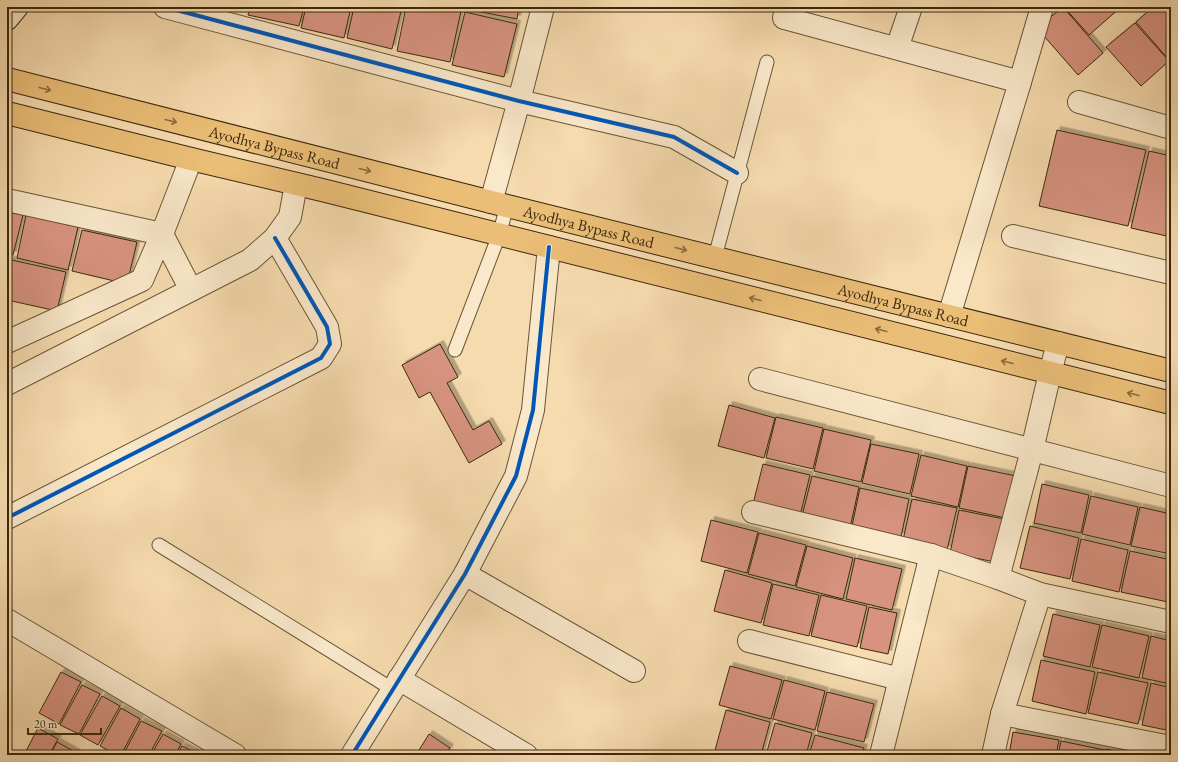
<svg xmlns="http://www.w3.org/2000/svg" width="1178" height="762" font-family="'EB Garamond',serif">
<style>
.building{fill:#d7937f;stroke:#3a280f;filter:url(#shadow)}
.lines{fill:none;stroke-linecap:round;stroke-linejoin:round}
.lane-casing{stroke:#695537;stroke-width:15}
.street-casing{stroke:#695537;stroke-width:24}
.secondary-casing{stroke:#3a280f;stroke-width:24}
.primary-casing{stroke:#3a280f;stroke-width:24}
.lane{stroke:#f9e8ca;stroke-width:13}
.street{stroke:#f9e8ca;stroke-width:22}
.secondary{stroke:#f9e8ca;stroke-width:22}
.primary{stroke:#ebbe77;stroke-width:22}
.cycleway-casing{stroke:#f9e8ca;stroke-width:6}
.cycleway{stroke:#0057b8;stroke-width:4}
.oneway{stroke:#8a6c3e}
.labels{text-anchor:middle;dominant-baseline:central;stroke-width:3.5;stroke-linejoin:round;paint-order:stroke}
.street-label{font-size:16px;fill:#3a280f;stroke:#f9e8ca}
</style>
<defs>
<filter id="shadow"><feDropShadow dx="3.5" dy="-3.5" stdDeviation="0" flood-color="#0004"/></filter>
</defs>
<rect width="100%" height="100%" fill="#f6dbae"/>
<filter id="stains"><feTurbulence type="fractalNoise" baseFrequency=".005" numOctaves="4"/><feColorMatrix values="0 0 0 0 .2 0 0 0 0 .09 0 0 0 0 .02 0 0 0 .5 -.17"/></filter>
<radialGradient id="worn" r=".72"><stop offset=".6" stop-color="#630" stop-opacity="0"/><stop offset="1" stop-color="#630" stop-opacity=".3"/></radialGradient>
<g class="building">
<path d="M250 7H304L299 26 248 15Z"/>
<path d="M306 7H351L344 38 301 28Z"/>
<path d="M354 7H402L392 49 347 38Z"/>
<path d="M406 7H444L461 11 450 62 397 51Z"/>
<path d="M456 7H519L517 19Z"/>
<path d="M1063 7 1103 53 1078 75 1037 28Z"/>
<path d="M1064 7H1121L1089 35Z"/>
<path d="M1153 7H1171L1170 61 1136 22Z"/>
<path d="M465 12 517 24 504 77 452 65Z"/>
<path d="M1135 23 1169 61 1141 86 1106 47Z"/>
<path d="M1057 130 1146 150 1128 226 1039 206Z"/>
<path d="M1149 151 1171 156V237L1131 228Z"/>
<path d="M7 212 23 215 13 255 7 254Z"/>
<path d="M26 215 78 227 68 270 17 258Z"/>
<path d="M82 230 137 242 127 284 72 271Z"/>
<path d="M7 259 66 272 57 311 7 300Z"/>
<path d="M440 344 458 377 447 383 473 430 489 421 502 444 469 463 430 392 419 398 402 365Z"/>
<path d="M729 405 775 418 764 458 718 446Z"/>
<path d="M776 417 823 428 813 469 766 458Z"/>
<path d="M824 429 871 440 861 482 814 471Z"/>
<path d="M871 444 919 454 910 494 862 483Z"/>
<path d="M921 455 967 466 958 507 911 496Z"/>
<path d="M763 464 810 475 800 516 753 504Z"/>
<path d="M968 466 1016 476 1006 518 959 508Z"/>
<path d="M812 476 859 487 850 528 802 516Z"/>
<path d="M1042 484 1089 495 1081 533 1034 523Z"/>
<path d="M860 488 909 499 901 537 852 526Z"/>
<path d="M1091 496 1138 507 1130 545 1082 534Z"/>
<path d="M912 499 957 508 947 550 903 540Z"/>
<path d="M1140 507 1171 514V554L1131 546Z"/>
<path d="M959 510 1004 519 995 562 950 553Z"/>
<path d="M711 520 758 532 747 573 701 561Z"/>
<path d="M1030 526 1079 538 1070 579 1020 568Z"/>
<path d="M759 533 806 545 795 586 748 574Z"/>
<path d="M1081 539 1128 550 1119 592 1072 581Z"/>
<path d="M807 546 853 558 843 599 796 587Z"/>
<path d="M1130 551 1171 560V590L1168 602 1121 592Z"/>
<path d="M855 558 902 569 892 610 846 599Z"/>
<path d="M725 570 772 583 761 623 714 611Z"/>
<path d="M773 584 819 595 809 636 763 625Z"/>
<path d="M821 595 867 606 857 647 811 636Z"/>
<path d="M869 607 897 613 888 654 860 648Z"/>
<path d="M1053 614 1100 625 1090 667 1043 656Z"/>
<path d="M1102 625 1149 636 1139 678 1092 667Z"/>
<path d="M1151 636 1171 641V684L1142 678Z"/>
<path d="M1041 660 1095 672 1086 714 1032 701Z"/>
<path d="M730 666 782 680 771 719 719 705Z"/>
<path d="M61 672 81 682 59 724 39 713Z"/>
<path d="M1098 672 1148 683 1138 724 1088 713Z"/>
<path d="M784 680 825 691 815 730 773 719Z"/>
<path d="M1151 683 1171 688V731L1142 725Z"/>
<path d="M82 685 100 694 79 734 60 725Z"/>
<path d="M827 692 874 704 864 742 817 731Z"/>
<path d="M102 696 120 706 98 745 80 735Z"/>
<path d="M121 708 140 719 121 755H117L100 746Z"/>
<path d="M726 710 770 722 761 755 714 754Z"/>
<path d="M141 721 162 731 149 755H123Z"/>
<path d="M775 723 812 733 806 755H766Z"/>
<path d="M38 728 58 739 49 755H24Z"/>
<path d="M1013 732 1059 740 1056 755H1009Z"/>
<path d="M163 734 181 744 175 755H151Z"/>
<path d="M429 734 450 748 445 755H416Z"/>
<path d="M815 735 864 748 862 755H809Z"/>
<path d="M1061 741 1105 750 1104 755H1058Z"/>
<path d="M57 742 77 753 75 755H50Z"/>
<path d="M182 746 200 755H177Z"/>
<path d="M1106 749 1136 755H1105Z"/>
</g>
<g class="lines">
<defs>
<g id="lane">
<path d="M715 257 767 62"/>
<path d="M455 350 499 235 507 206"/>
<path d="M159 545 392 689"/>
</g>
<g id="street">
<path d="M165 7 519 101 674 137 737 173"/>
<path d="M786 7 784 18 1020 82"/>
<path d="M897 48 911 7"/>
<path d="M1079 102 1171 128"/>
<path d="M7 200 162 234 191 290"/>
<path d="M491 202 519 101 543 7"/>
<path d="M1013 236 1171 273"/>
<path d="M949 316 1020 82 1042 7"/>
<path d="M7 342 142 280 162 234 191 159"/>
<path d="M760 379 1171 486"/>
<path d="M7 384 250 260 275 238 290 217 296 184"/>
<path d="M753 512 931 555 998 578 1040 594 1171 622"/>
<path d="M7 518 321 358 330 344 327 327 275 238"/>
<path d="M465 574 634 671"/>
<path d="M998 578 1032 450 1050 373 1058 343"/>
<path d="M7 620 235 755"/>
<path d="M749 641 900 679"/>
<path d="M399 679 526 755"/>
<path d="M1002 714 1171 747"/>
<path d="M352 755 465 574 516 476 533 410 549 247"/>
<path d="M881 755 931 555"/>
<path d="M993 755 1002 714 1040 594"/>
</g>
<path id="secondary" d="M7 19 17 7"/>
<g id="primary">
<path id="s1" d="M7 79 507 206 1171 371"/>
<path d="M7 113 191 159 322 190 1171 403"/>
</g>
</defs>
<use href="#lane" class="lane-casing"/>
<use href="#street" class="street-casing"/>
<use href="#secondary" class="secondary-casing"/>
<use href="#primary" class="primary-casing"/>
<use href="#lane" class="lane"/>
<use href="#street" class="street"/>
<use href="#secondary" class="secondary"/>
<use href="#primary" class="primary"/>
<defs>
<g id="cycleway">
<path d="M165 7 519 101 674 137 737 173"/>
<path d="M7 518 321 358 330 344 327 327 275 238"/>
<path d="M352 755 465 574 516 476 533 410 549 247"/>
</g>
</defs>
<use href="#cycleway" class="cycleway-casing"/>
<use href="#cycleway" class="cycleway"/>
</g>
<defs><path id="oneway-shaft" d="M-6 0H5M1.5-3L5.5 0L1.5 3" fill="none" stroke-width="1.6" stroke-linecap="round" stroke-linejoin="round"/></defs>
<g class="oneway">
<use href="#oneway-shaft" transform="translate(45 89) rotate(14)"/>
<use href="#oneway-shaft" transform="translate(171 121) rotate(14)"/>
<use href="#oneway-shaft" transform="translate(365 170) rotate(14)"/>
<use href="#oneway-shaft" transform="translate(681 249) rotate(14)"/>
<use href="#oneway-shaft" transform="translate(755 299) rotate(-166)"/>
<use href="#oneway-shaft" transform="translate(881 330) rotate(-166)"/>
<use href="#oneway-shaft" transform="translate(1007 362) rotate(-166)"/>
<use href="#oneway-shaft" transform="translate(1133 394) rotate(-166)"/>
</g>
<g class="labels">
<g class="street-label">
<text stroke="none"><textPath href="#s1" startOffset="276">Ayodhya Bypass Road</textPath></text>
<text stroke="none"><textPath href="#s1" startOffset="600">Ayodhya Bypass Road</textPath></text>
<text stroke="none"><textPath href="#s1" startOffset="924">Ayodhya Bypass Road</textPath></text>
</g>
</g>
<rect width="1178" height="762" fill="none" stroke="#f6dbae" stroke-width="24"/>
<rect x="8" y="8" width="1162" height="746" fill="none" stroke="#3a280f" stroke-width="2"/>
<rect x="12" y="12" width="1154" height="738" fill="none" stroke="#3a280f"/>
<path d="M28 728v6h73v-6" fill="none" stroke="#3a280f" stroke-width="2"/>
<text x="34" y="728" font-size="12" fill="#3a280f" stroke="#f9e8ca" stroke-width="3" paint-order="stroke">20 m</text>
<rect width="100%" height="100%" filter="url(#stains)"/>
<rect width="100%" height="100%" fill="url(#worn)"/>
</svg>
